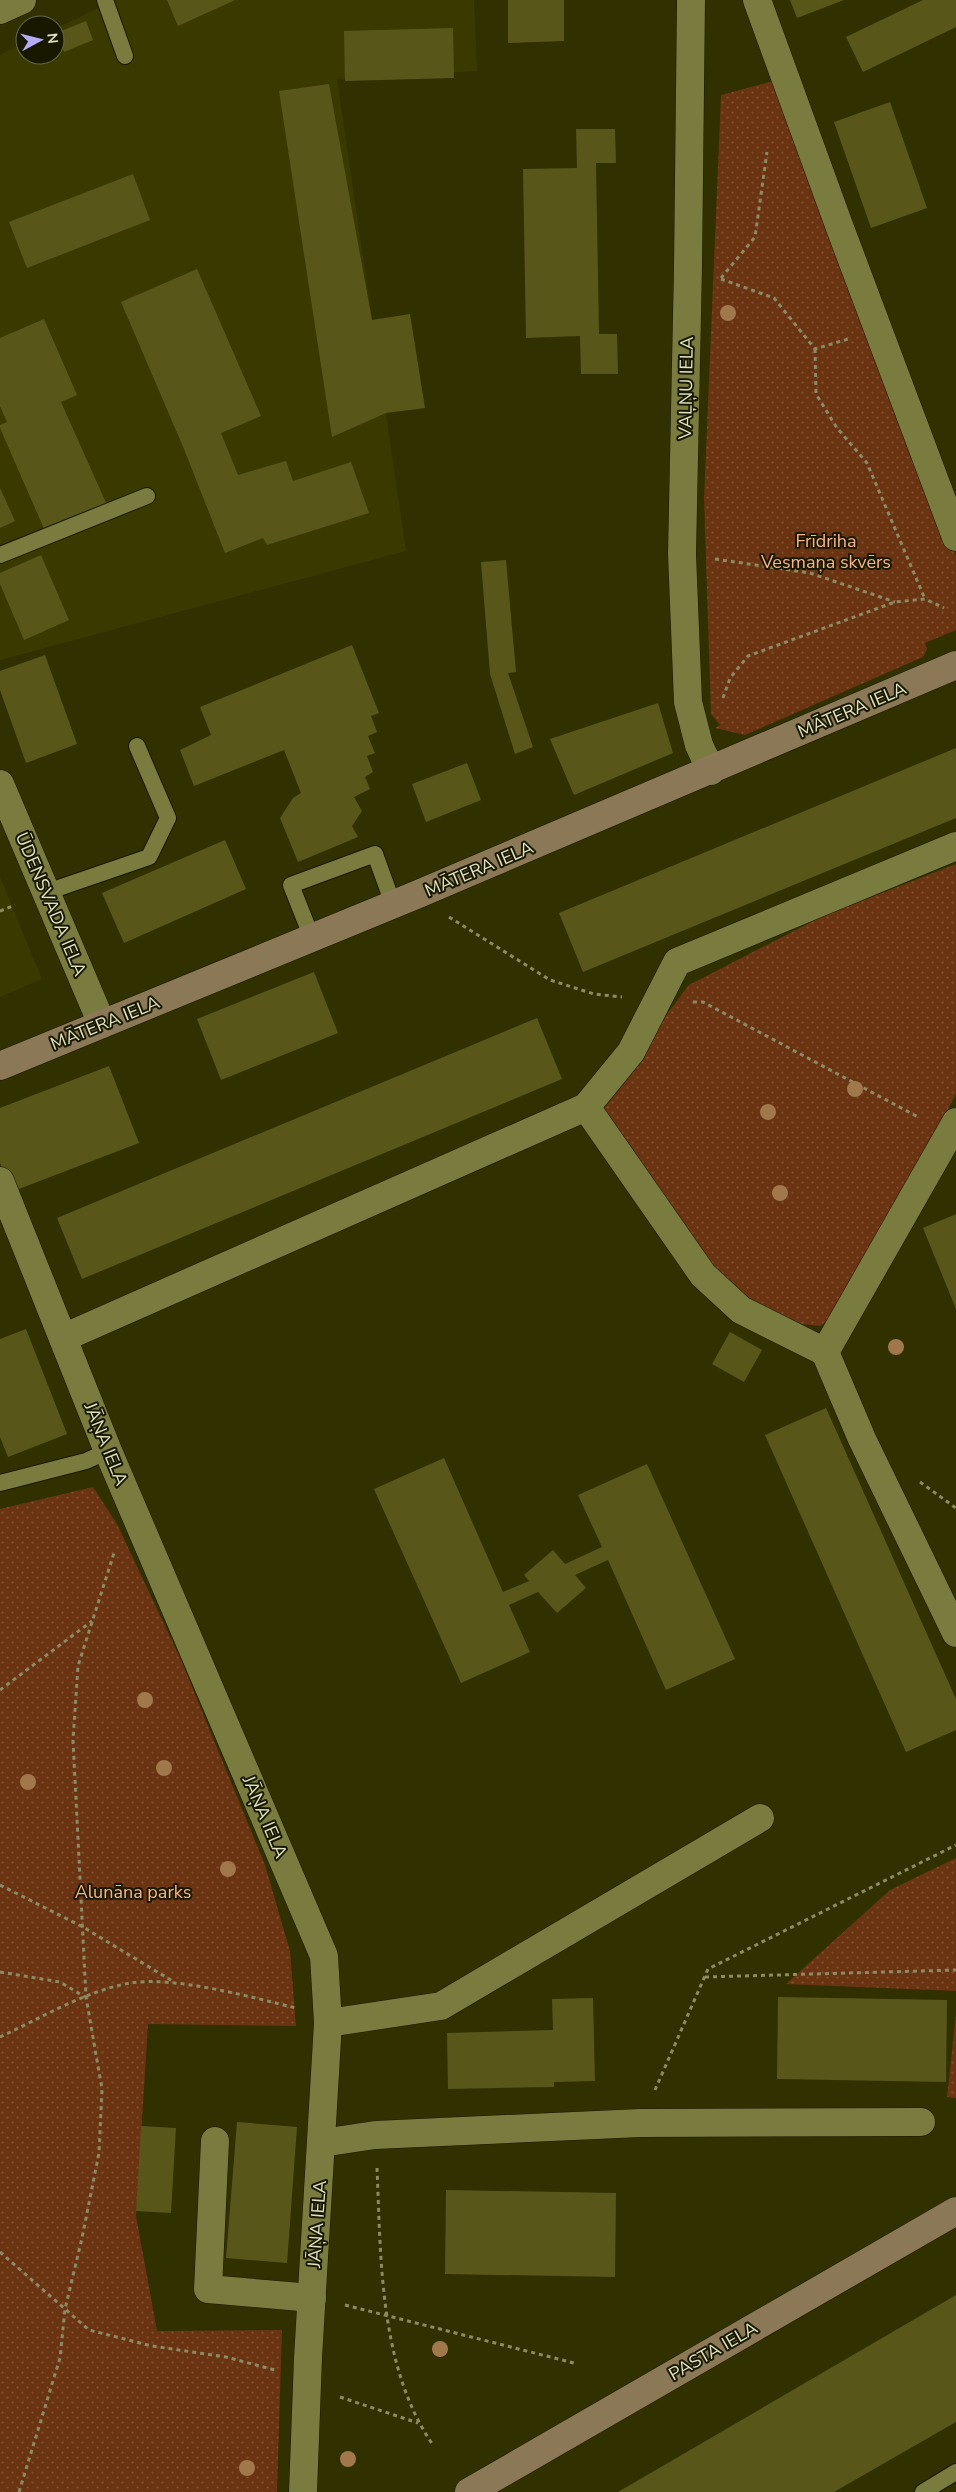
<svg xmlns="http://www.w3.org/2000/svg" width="956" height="2492" font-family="'Nunito Sans',sans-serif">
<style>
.built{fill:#3a3a00}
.grass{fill:url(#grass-dots)}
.building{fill:#585719}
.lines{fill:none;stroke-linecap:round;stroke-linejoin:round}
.lane-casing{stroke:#181800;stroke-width:18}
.street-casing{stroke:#181800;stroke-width:29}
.secondary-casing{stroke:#181800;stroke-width:29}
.path{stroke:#8b8b64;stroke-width:3;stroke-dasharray:4 4;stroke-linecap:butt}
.lane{stroke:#7a7b3e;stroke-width:16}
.street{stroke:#7a7b3e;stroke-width:28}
.secondary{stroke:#8b7857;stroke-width:28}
.tree{fill:#a1784c}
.labels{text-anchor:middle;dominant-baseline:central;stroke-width:4;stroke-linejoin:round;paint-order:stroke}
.street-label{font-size:18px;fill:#e0e1c2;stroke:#181801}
.park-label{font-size:18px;fill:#fcb28a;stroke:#181801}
</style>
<defs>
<pattern id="grass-dots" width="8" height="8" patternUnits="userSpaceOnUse" patternTransform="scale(1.25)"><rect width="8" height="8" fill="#6a3311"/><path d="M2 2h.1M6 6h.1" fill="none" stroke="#7f5032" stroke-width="1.8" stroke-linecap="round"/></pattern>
</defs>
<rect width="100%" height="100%" fill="#313000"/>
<g class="built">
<path d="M115 0H474L477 71 337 79 406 551 0 660V55L25 43V55H55V29Z"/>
<path d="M0 877 42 979 0 997Z"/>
</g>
<g class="grass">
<path d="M777 80 956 556V630L925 643 927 649 923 657 745 735 715 728 720 725 711 714 704 499 721 95Z"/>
<path d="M956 864V1094L843 1309 820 1326 792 1323 730 1288 695 1249 597 1106 689 985 821 917Z"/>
<path d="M93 1487 117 1524 181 1660 265 1865 290 1951 296 2026 148 2024 136 2216 157 2331 282 2330 277 2492H0V1509Z"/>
<path d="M956 1858V1991L786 1984 890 1890Z"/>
<path d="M956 2013V2098L947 2097Z"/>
</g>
<g class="building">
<path d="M167 0H235L178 26Z"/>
<path d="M508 0H564V41L508 43Z"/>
<path d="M790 0H844L797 18Z"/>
<path d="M923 0H956V27L863 72 846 37Z"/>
<path d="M86 21 93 40 64 52 56 33Z"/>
<path d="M453 28 454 78 345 81 344 31Z"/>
<path d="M329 84 372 320 410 314 425 408 386 413 332 437 279 91Z"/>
<path d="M890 102 927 208 871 228 834 122Z"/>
<path d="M576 129H615L616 163H596L599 334H617L618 374H581L580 336 526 338 523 169 577 168Z"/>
<path d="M133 174 150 220 27 268 9 222Z"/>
<path d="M197 269 261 416 221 433 238 475 286 461 293 481 351 462 369 513 267 545 263 538 225 553 184 449 121 302Z"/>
<path d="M44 319 77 395 61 402 107 505 45 531 0 428V425L7 422 0 406V338Z"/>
<path d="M0 488 15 521 0 528Z"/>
<path d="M41 555 69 620 24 640 0 584V573Z"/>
<path d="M506 560 516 672 508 673 533 747 515 754 490 674 481 562Z"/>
<path d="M352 645 379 713 371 716 377 732 368 736 375 753 367 756 373 772 365 777 370 789 354 797 362 811 352 826 358 837 298 862 280 818 293 798 301 793 284 750 194 786 180 750 211 735 200 707Z"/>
<path d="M45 655 77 744 26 763 0 690V671Z"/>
<path d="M658 703 673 753 574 795 550 739Z"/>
<path d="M956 748V818L583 972 559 913Z"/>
<path d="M467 763 481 800 426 822 412 784Z"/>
<path d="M225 840 246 889 124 943 102 893Z"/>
<path d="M314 972 338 1033 221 1080 197 1019Z"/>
<path d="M537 1018 562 1079 82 1279 57 1218Z"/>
<path d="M109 1066 139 1143 11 1192 0 1163V1108Z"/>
<path d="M956 1214V1309L923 1228Z"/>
<path d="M26 1329 67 1434 8 1457 0 1437V1339Z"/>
<path d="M730 1332 762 1350 744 1382 712 1364Z"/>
<path d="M826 1408 956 1699V1730L906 1752 765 1435Z"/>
<path d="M444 1458 503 1592 529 1581 524 1575 553 1550 565 1564 602 1547 578 1495 647 1464 735 1659 666 1690 608 1560 575 1575 586 1588 557 1613 538 1592 509 1605 530 1652 461 1683 374 1489Z"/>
<path d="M778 1997 947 2000 946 2082 777 2079Z"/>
<path d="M593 1998 595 2081 554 2082V2087L448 2089 447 2033 553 2030 552 1999Z"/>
<path d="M237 2122 297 2127 287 2263 226 2258Z"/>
<path d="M141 2126 176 2128 171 2213 136 2211Z"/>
<path d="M446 2190 616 2193 615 2277 445 2274Z"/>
<path d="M956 2295V2422L834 2492H618Z"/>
</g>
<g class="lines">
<defs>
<g id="lane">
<path d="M105 0 125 56"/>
<path d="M0 555 147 496"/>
<path d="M47 892 149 857 168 818 137 746"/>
<path d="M312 938 291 885 375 854 393 904"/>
<path d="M0 1483 86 1461 108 1451"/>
<path d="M923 2492 956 2472"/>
</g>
<g id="street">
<path d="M691 0 688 267 682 554 688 702 699 745 711 771"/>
<path d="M757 0 840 228 956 537"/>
<path d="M0 10 22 0"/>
<path d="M0 784 102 1024"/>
<path d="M586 1107 703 1275 741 1310 825 1352 956 1122"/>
<path d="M0 1181 108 1451 324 1956 328 2023 308 2358 303 2492"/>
<path d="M63 1338 586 1107 631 1052 677 962 956 846"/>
<path d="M825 1352 862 1439 956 1633"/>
<path d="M328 2023 441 2006 760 1818"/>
<path d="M215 2141 208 2289 312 2298"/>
<path d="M322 2143 375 2135 640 2123 921 2122"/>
</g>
<g id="secondary">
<path d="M0 1066 416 895 956 665"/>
<path d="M469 2492 956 2211"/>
</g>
</defs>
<use href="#lane" class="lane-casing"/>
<use href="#street" class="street-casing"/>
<use href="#secondary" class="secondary-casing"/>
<g class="path">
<path d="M721 278 755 237 767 152"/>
<path d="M721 279 774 298 815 349 848 339"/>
<path d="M815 349 816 394 837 428 867 463 925 599"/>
<path d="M715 559 810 573 895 602"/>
<path d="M723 698 730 678 748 656 895 602 925 599 944 608"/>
<path d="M0 911 15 905"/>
<path d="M449 917 550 980 594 994 622 997"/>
<path d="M693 1002H703L920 1118"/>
<path d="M920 1482 956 1508"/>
<path d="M0 1690 92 1621"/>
<path d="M0 1885 83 1927 174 1982"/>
<path d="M0 1972 60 1982 85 1997"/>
<path d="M705 1977 956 1970"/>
<path d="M0 2037C41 2018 85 1991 130 1983 175 1976 251 1997 296 2008"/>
<path d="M655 2090 708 1969 956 1845"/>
<path d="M377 2168C381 2259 379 2367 433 2445"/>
<path d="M0 2252 89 2330 152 2346 226 2357 275 2370"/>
<path d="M345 2305 574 2363"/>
<path d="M340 2397 418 2423"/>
<path d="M19 2492 60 2358 65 2309 82 2238 99 2153 102 2089 86 1997 73 1740 78 1666 114 1553"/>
</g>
<use href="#lane" class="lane"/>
<use href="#street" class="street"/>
<use href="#secondary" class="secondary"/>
</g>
<g class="tree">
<circle cx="728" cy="313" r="8"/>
<circle cx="855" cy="1089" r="8"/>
<circle cx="768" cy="1112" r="8"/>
<circle cx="780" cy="1193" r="8"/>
<circle cx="896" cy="1347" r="8"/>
<circle cx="145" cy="1700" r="8"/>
<circle cx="164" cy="1768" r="8"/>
<circle cx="28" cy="1782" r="8"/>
<circle cx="228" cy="1869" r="8"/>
<circle cx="440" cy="2349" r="8"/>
<circle cx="348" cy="2459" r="8"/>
<circle cx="247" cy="2468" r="8"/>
</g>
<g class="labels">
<g class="street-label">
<text transform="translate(686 388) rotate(-89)">VAĻŅU IELA</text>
<text transform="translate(852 710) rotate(-23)">MĀTERA IELA</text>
<text transform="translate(479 869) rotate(-23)">MĀTERA IELA</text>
<text transform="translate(51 904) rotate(67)">ŪDENSVADA IELA</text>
<text transform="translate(105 1023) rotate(-22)">MĀTERA IELA</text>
<text transform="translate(106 1444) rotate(68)">JĀŅA IELA</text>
<text transform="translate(265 1817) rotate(67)">JĀŅA IELA</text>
<text transform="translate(317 2224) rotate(-86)">JĀŅA IELA</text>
<text transform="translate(713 2351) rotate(-30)">PASTA IELA</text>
</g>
<g class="park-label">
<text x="826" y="541">Frīdriha<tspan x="826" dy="21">Vesmaņa skvērs</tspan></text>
<text x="133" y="1892">Alunāna parks</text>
</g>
</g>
<g transform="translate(40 40) rotate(83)"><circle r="24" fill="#181801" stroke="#68684e"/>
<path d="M0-4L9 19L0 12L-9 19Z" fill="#b5acf8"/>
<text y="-8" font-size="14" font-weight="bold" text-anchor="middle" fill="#e0e1c2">N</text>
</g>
</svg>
